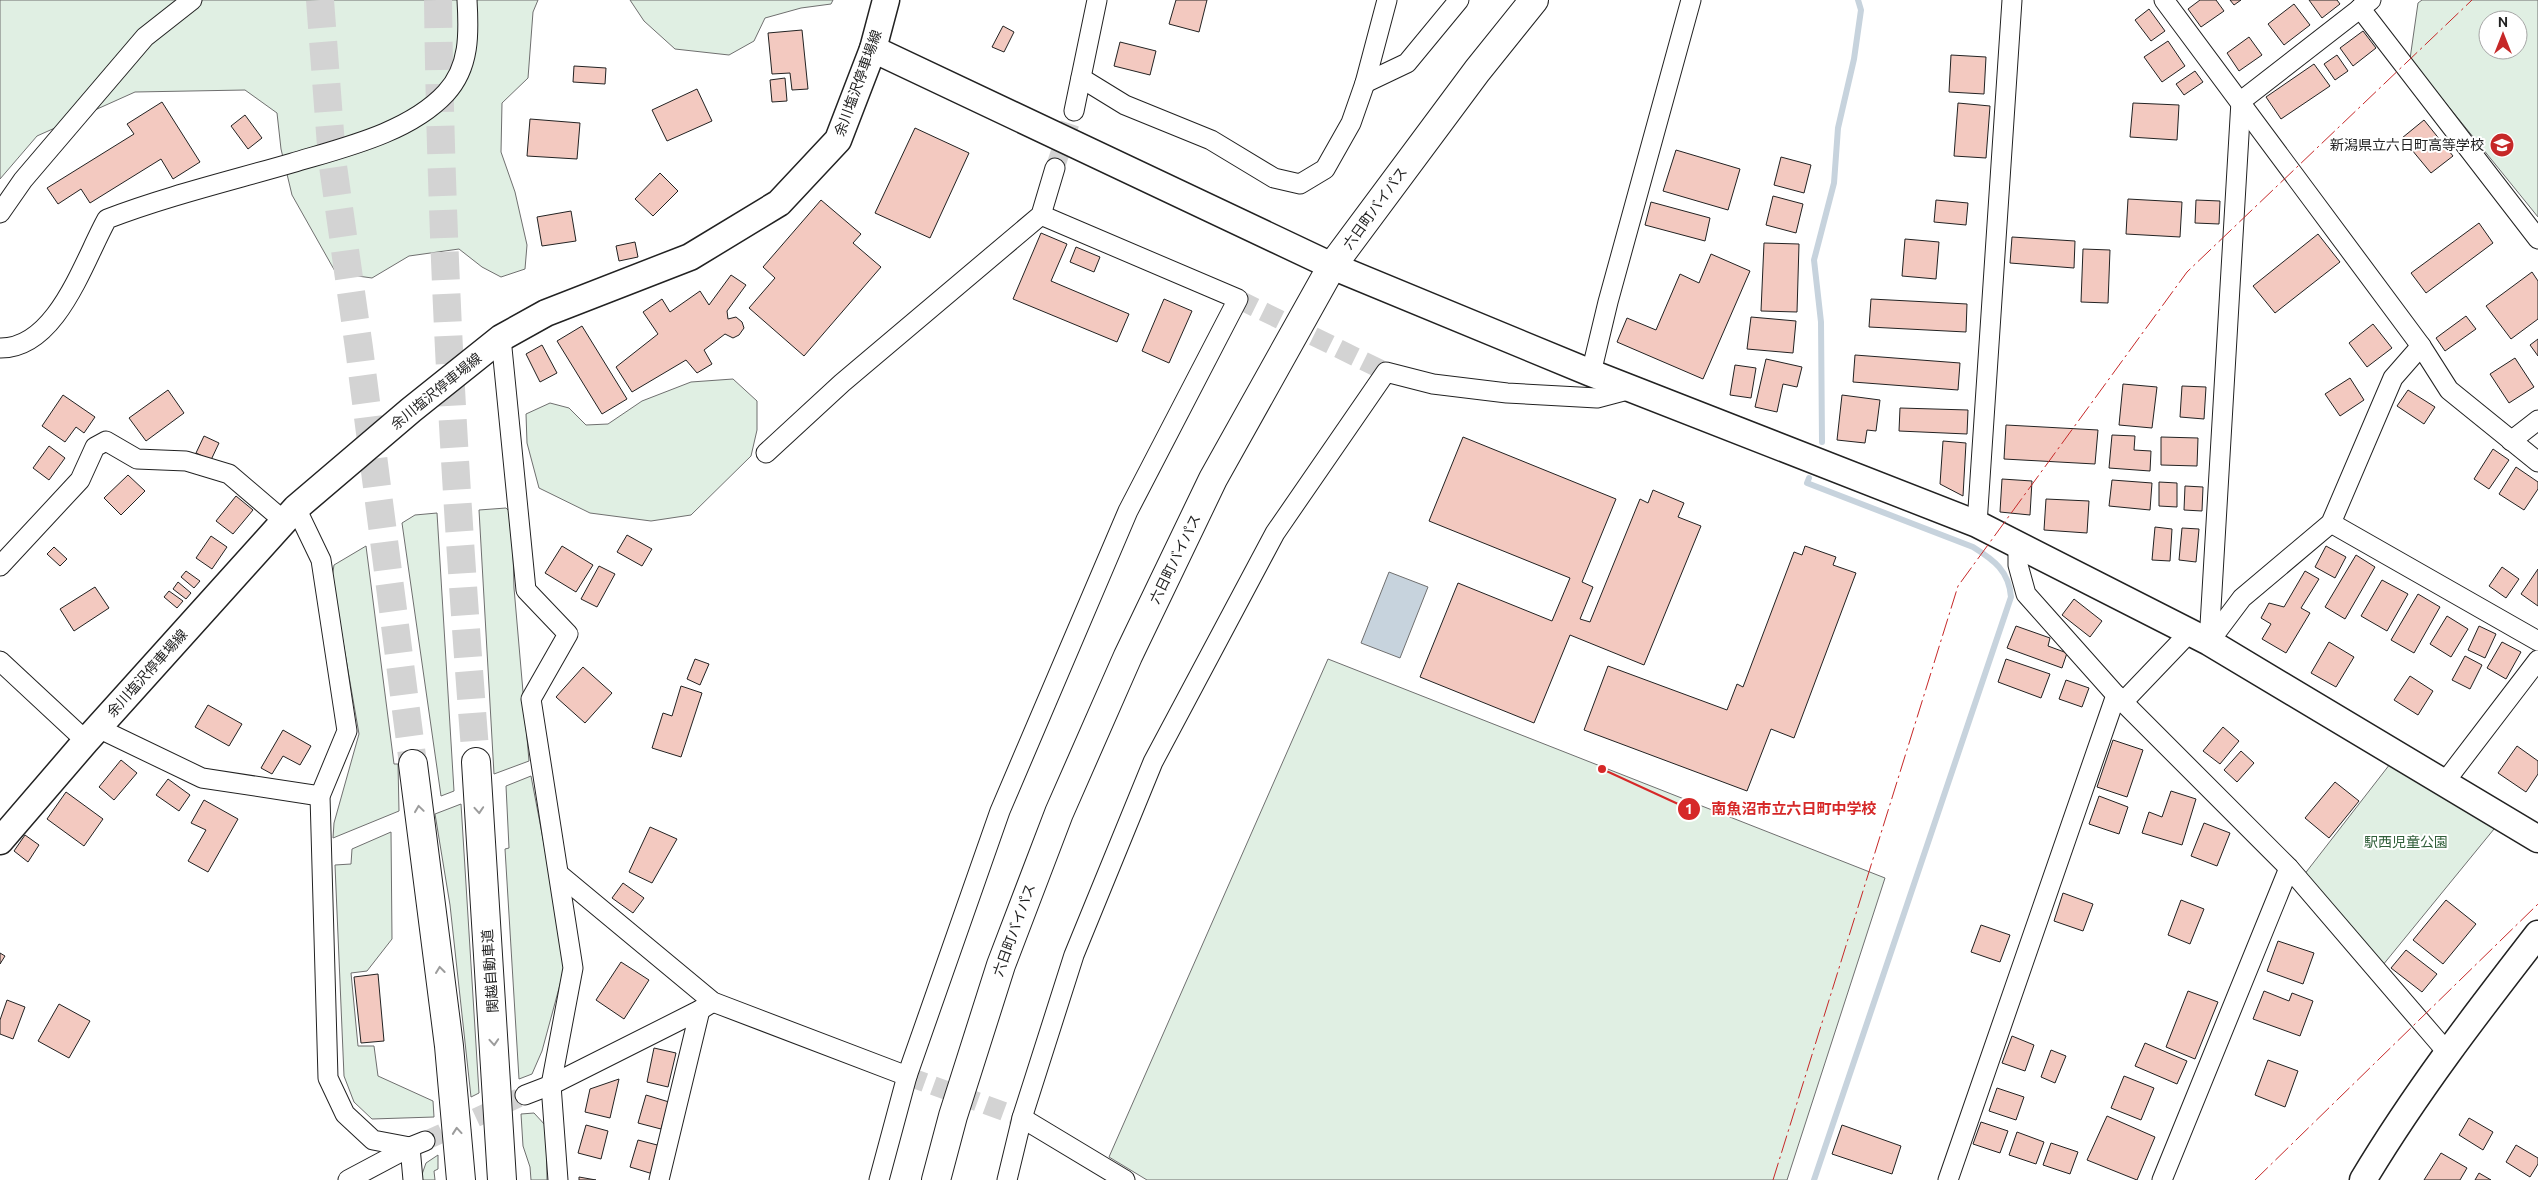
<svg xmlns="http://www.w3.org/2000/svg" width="2538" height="1180" font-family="Ubuntu,'Noto Sans JP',sans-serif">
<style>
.green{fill:#e0efe3;stroke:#6f6f6f;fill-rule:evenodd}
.water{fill:#c7d3dd;stroke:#6f6f6f}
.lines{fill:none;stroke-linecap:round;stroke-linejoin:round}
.stream{stroke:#c7d3dd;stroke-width:6}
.building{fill:#f3c9c0;stroke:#222}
.street-tunnel{stroke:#d3d3d3;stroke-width:19;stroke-dasharray:19 9;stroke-linecap:butt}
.highway-tunnel{stroke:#d3d3d3;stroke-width:28;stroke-dasharray:28 14;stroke-linecap:butt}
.street-casing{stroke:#222;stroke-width:21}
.secondary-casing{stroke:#222;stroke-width:29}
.highway-casing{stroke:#222;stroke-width:30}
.street{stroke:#fff;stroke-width:19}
.secondary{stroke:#fff;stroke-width:26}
.highway{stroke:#fff;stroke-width:28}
.power{stroke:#c62828;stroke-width:1;stroke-dasharray:18 4 2.5 4;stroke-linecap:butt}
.oneway{stroke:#9c9c9c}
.labels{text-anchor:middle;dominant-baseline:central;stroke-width:4;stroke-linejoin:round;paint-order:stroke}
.street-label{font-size:14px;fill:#222;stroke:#fff}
.poi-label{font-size:14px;fill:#222;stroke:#fff;text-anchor:end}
.park-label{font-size:14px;fill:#2f5e38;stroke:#fff}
.leader{fill:none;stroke:#d62828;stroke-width:2}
.callout-dot{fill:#d62828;stroke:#fff;stroke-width:2}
.mark-label{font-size:15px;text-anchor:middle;font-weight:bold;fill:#fff}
.callout-label{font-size:15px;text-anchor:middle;font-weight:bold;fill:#d62828;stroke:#fff;stroke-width:4;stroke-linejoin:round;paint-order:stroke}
</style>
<rect width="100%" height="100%" fill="#fff"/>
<g class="green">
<path d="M0 0H538L533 12 528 78 502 103 501 152 515 192 527 245 525 269 501 277 482 267 459 249 409 256 372 278 336 273 292 195 281 149 277 113 245 90 135 92 37 136 0 179Z"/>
<path d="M630 0H833L831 4 801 8 765 18 754 41 729 55 675 49 644 21Z"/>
<path d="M2422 0H2538V217L2410 59 2418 3ZM2488 20H2518V50H2488Z"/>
<path d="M733 379 757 401V430L751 456 691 515 651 521 590 513 539 488 527 443 526 414 550 403 569 408 586 425 608 424 642 401 691 382Z"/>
<path d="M506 508 512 514 514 588 529 761 494 774 479 510Z"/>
<path d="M437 513 454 791 441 796 402 523 415 515Z"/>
<path d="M366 546 394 764H398L399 811 333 838 334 823 359 734 332 578 334 565Z"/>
<path d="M1328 659 1885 878 1787 1180H1147L1109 1157Z"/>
<path d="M2397 755 2503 818 2378 971 2300 880Z"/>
<path d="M531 776 556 907 565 966 542 1051 532 1074 519 1079 505 849 509 848 506 786Z"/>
<path d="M461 804 479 1093 471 1097 450 905 435 814Z"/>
<path d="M391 832 392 939 367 971 351 973 358 1046H374L378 1076 433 1101 434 1117 372 1119 354 1102 344 1076 335 865 351 864 352 849Z"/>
<path d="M534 1113 546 1126 547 1180H531L530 1167 523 1146 521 1114Z"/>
<path d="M438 1155V1169L434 1171 435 1180H420L426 1163Z"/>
</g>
<path class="water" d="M1389 572 1428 587 1400 658 1361 643Z"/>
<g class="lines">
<g class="stream">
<path d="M1822 442 1821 322 1814 260 1834 183 1838 128 1854 59 1861 10 1858 0"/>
<path d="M1809 478 1807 483 1973 547C1994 560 2009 571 2011 597L1814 1180"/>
</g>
</g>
<g class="building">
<path d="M1176 0H1207L1199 32 1169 24Z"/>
<path d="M2200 0H2216L2224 11 2201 27 2188 9Z"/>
<path d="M2230 0H2241L2234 5Z"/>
<path d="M2309 0H2337L2340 4 2322 18Z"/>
<path d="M2294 4 2310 25 2284 45 2268 24Z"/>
<path d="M2149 9 2165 31 2151 41 2135 20Z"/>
<path d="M1003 26 1014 32 1004 52 992 47Z"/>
<path d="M802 30 808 89 792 90 790 73 772 74 768 33Z"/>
<path d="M2363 31 2376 48 2353 66 2340 48Z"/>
<path d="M2249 37 2262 55 2239 71 2227 53Z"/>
<path d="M2168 41 2185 66 2162 82 2144 57Z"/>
<path d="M1120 42 1156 51 1150 75 1114 66Z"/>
<path d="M1951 55 1986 57 1984 94 1949 92Z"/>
<path d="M2337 55 2348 71 2335 80 2324 64Z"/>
<path d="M2314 64 2330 86 2281 119 2266 97Z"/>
<path d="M574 66 606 68 605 84 573 82Z"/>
<path d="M2195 71 2203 82 2184 95 2176 84Z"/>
<path d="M785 78 787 101 772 102 770 80Z"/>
<path d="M697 89 712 121 667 141 652 110Z"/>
<path d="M162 102 200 162 173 179 161 159 90 203 81 189 58 204 47 188 134 134 127 124Z"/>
<path d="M1958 103 1990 106 1986 158 1954 156Z"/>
<path d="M2133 103 2179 105 2177 140 2130 137Z"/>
<path d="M245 115 262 138 248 149 231 126Z"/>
<path d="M530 119 580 123 577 159 527 156Z"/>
<path d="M2424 120 2453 156 2431 173 2402 138Z"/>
<path d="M915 128 969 153 930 238 875 213Z"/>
<path d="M1676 150 1740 169 1728 210 1663 191Z"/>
<path d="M1781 157 1811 165 1804 193 1774 185Z"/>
<path d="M660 173 678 191 653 216 635 199Z"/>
<path d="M1773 196 1803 204 1796 233 1766 225Z"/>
<path d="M2128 199 2182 202 2180 237 2126 234Z"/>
<path d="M821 200 861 234 853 243 881 267 804 356 749 308 775 278 763 267Z"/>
<path d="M1936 200 1968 203 1966 225 1934 222Z"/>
<path d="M2196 200 2220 201 2219 224 2195 223Z"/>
<path d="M1651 202 1710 218 1705 241 1645 225Z"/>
<path d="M571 211 576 241 542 246 537 217Z"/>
<path d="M2479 223 2493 243 2426 293 2411 273Z"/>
<path d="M1041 233 1067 244 1051 281 1129 314 1117 342 1013 299Z"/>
<path d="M2318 234 2340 262 2275 313 2253 286Z"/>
<path d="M2012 237 2075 241 2074 268 2010 263Z"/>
<path d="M1905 239 1939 242 1936 279 1902 276Z"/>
<path d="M635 242 638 257 619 261 616 246Z"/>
<path d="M1764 243 1799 244 1797 312 1761 311Z"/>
<path d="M1076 247 1100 257 1094 272 1070 262Z"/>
<path d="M2083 249 2110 250 2108 303 2081 302Z"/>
<path d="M1711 254 1750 271 1703 379 1617 342 1627 318 1656 330 1680 274 1699 283Z"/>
<path d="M2532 272 2538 281V319L2511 339 2486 306Z"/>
<path d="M731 275 746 285 727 311 728 319 736 317 742 322 744 328 739 335 733 338 725 334 704 350 712 364 697 373 686 360 632 392 616 367 658 334 643 312 662 299 670 312 700 291 709 305Z"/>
<path d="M1164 299 1192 311 1169 363 1142 351Z"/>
<path d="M1871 299 1967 304 1966 332 1869 327Z"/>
<path d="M2466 316 2476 329 2445 351 2436 338Z"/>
<path d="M1751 317 1796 321 1793 353 1747 349Z"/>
<path d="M2373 324 2392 348 2367 367 2349 343Z"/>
<path d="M582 326 627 399 602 414 557 341Z"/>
<path d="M2538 339V356L2530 345Z"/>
<path d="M542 345 557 373 540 382 526 354Z"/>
<path d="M1855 355 1960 363 1958 390 1853 382Z"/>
<path d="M2515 358 2534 387 2509 403 2490 374Z"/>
<path d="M1766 359 1802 367 1797 387 1783 384 1777 412 1755 407Z"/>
<path d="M1735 365 1756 368 1751 398 1730 395Z"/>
<path d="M2350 378 2364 400 2340 416 2325 394Z"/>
<path d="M2123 384 2157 387 2152 428 2119 425Z"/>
<path d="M2182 386 2206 387 2204 419 2180 417Z"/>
<path d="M168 390 184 413 146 441 129 418Z"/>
<path d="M2408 390 2435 407 2424 424 2397 406Z"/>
<path d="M63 395 95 417 84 433 76 427 65 442 42 426Z"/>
<path d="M1842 395 1880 400 1876 431 1867 430 1865 443 1837 440Z"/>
<path d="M1900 408 1968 410 1967 434 1899 431Z"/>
<path d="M2006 425 2098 430 2095 464 2004 459Z"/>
<path d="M2112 435 2135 436 2134 450 2151 451 2150 471 2109 468Z"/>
<path d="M204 436 219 443 211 460 196 453Z"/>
<path d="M1463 437 1616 499 1582 582 1593 587 1580 619 1590 622 1640 499 1648 503 1653 490 1684 503 1678 517 1701 526 1644 665 1570 635 1534 723 1420 677 1458 583 1552 621 1570 578 1429 521Z"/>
<path d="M2161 437 2198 438 2197 466 2161 465Z"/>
<path d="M1943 441 1966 443 1963 496 1940 484Z"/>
<path d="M49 446 65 458 49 480 33 468Z"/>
<path d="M2493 449 2509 460 2489 489 2474 479Z"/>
<path d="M2516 467 2538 482V489L2524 510 2499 494Z"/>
<path d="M128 475 145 491 121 515 104 498Z"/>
<path d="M2002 479 2032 481 2030 515 2000 512Z"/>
<path d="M2112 480 2152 483 2150 510 2109 506Z"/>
<path d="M2159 482 2177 483V507L2159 506Z"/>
<path d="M2185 486 2203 487 2202 511 2184 510Z"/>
<path d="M236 496 253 510 233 534 216 521Z"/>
<path d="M2046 499 2089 501 2087 533 2044 530Z"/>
<path d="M2155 527 2172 529 2170 561 2152 560Z"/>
<path d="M2182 528 2199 529 2196 562 2179 560Z"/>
<path d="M627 535 652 549 642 566 617 552Z"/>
<path d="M211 536 227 547 212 569 196 558Z"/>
<path d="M562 546 593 565 576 592 545 573Z"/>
<path d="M1805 546 1836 557 1833 565 1856 573 1794 738 1771 729 1747 791 1584 730 1608 666 1727 710 1737 684 1743 687 1794 552 1802 555Z"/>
<path d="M2326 546 2346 557 2335 578 2315 567Z"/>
<path d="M54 547 67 559 60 566 47 554Z"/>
<path d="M2356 555 2375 567 2345 619 2325 607Z"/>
<path d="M599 566 615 574 597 607 581 599Z"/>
<path d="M2502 567 2519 579 2506 598 2489 586Z"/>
<path d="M2538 569V606L2521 594Z"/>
<path d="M186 571 200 581 194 588 181 577Z"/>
<path d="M2305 571 2319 579 2301 608 2310 613 2286 653 2262 639 2271 624 2261 618 2269 603 2284 607Z"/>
<path d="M2382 580 2408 594 2387 631 2361 616Z"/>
<path d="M178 582 191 593 186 599 173 589Z"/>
<path d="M95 587 109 608 74 631 60 609Z"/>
<path d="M169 591 183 601 177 608 164 597Z"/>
<path d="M2418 594 2440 607 2414 653 2391 640Z"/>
<path d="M2074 599 2102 621 2090 637 2062 615Z"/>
<path d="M2447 616 2468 629 2451 657 2430 644Z"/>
<path d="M2016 626 2050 638 2048 646 2067 653 2062 668 2007 648Z"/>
<path d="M2479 626 2496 634 2485 658 2468 650Z"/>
<path d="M2329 642 2354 657 2336 687 2311 673Z"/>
<path d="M2502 642 2521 652 2506 679 2487 668Z"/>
<path d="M2465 656 2482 665 2470 689 2452 680Z"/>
<path d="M695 659 709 664 700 685 687 679Z"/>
<path d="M2006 659 2050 674 2041 698 1998 682Z"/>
<path d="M583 667 612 693 585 723 556 697Z"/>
<path d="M2410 676 2433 691 2418 715 2394 700Z"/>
<path d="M2066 680 2089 688 2082 707 2059 699Z"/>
<path d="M681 686 702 693 681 757 652 748 663 713 672 716Z"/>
<path d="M208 705 242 724 229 746 195 727Z"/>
<path d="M2223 727 2239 741 2220 764 2203 751Z"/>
<path d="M283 730 311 746 300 765 283 756 272 774 261 768Z"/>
<path d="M2113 740 2143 750 2127 797 2097 787Z"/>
<path d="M2517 746 2538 761V774L2526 792 2498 773Z"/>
<path d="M2241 751 2254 763 2237 782 2224 770Z"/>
<path d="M121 760 137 773 114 800 99 787Z"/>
<path d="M168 779 190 795 179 811 156 795Z"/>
<path d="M2335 782 2359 801 2329 838 2305 818Z"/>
<path d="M2171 791 2196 799 2182 845 2142 833 2149 812 2162 817Z"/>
<path d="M66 792 103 819 84 846 47 819Z"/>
<path d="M2099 796 2128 807 2119 834 2089 824Z"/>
<path d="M204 800 238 819 208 872 188 861 206 830 191 823Z"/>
<path d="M2204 823 2230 833 2217 866 2191 856Z"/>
<path d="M650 827 677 839 652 883 629 872Z"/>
<path d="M25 835 39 845 28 862 14 851Z"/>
<path d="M623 883 644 898 633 913 612 898Z"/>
<path d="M2063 893 2093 904 2083 931 2054 921Z"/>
<path d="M2181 900 2204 909 2190 944 2168 935Z"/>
<path d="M2446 900 2476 924 2443 964 2413 940Z"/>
<path d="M1981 925 2010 935 2000 962 1971 952Z"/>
<path d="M2278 941 2314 953 2303 984 2267 971Z"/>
<path d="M2406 950 2437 974 2422 992 2391 968Z"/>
<path d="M0 953 5 956 0 964Z"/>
<path d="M621 962 649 980 624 1019 596 1000Z"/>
<path d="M378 974 384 1041 361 1043 354 977Z"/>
<path d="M2188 991 2218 1002 2195 1059 2166 1047Z"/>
<path d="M2264 991 2289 1001 2292 993 2313 1001 2300 1036 2253 1019Z"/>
<path d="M7 1000 25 1007 13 1039 0 1034V1020Z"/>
<path d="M59 1004 90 1021 69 1058 38 1041Z"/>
<path d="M2012 1036 2034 1045 2025 1071 2002 1063Z"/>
<path d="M2145 1043 2187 1061 2177 1084 2135 1066Z"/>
<path d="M654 1048 676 1053 668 1087 647 1082Z"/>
<path d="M2051 1050 2066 1056 2055 1083 2041 1077Z"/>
<path d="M2268 1060 2298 1071 2285 1107 2255 1095Z"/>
<path d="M2124 1076 2154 1088 2141 1120 2111 1108Z"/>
<path d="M619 1079 610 1118 585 1112 590 1089Z"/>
<path d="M1997 1088 2024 1097 2016 1120 1989 1111Z"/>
<path d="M646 1095 669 1102 661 1129 638 1123Z"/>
<path d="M2107 1116 2155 1137 2137 1180 2087 1160Z"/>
<path d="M2469 1118 2493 1132 2483 1150 2459 1135Z"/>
<path d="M1981 1122 2008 1131 2000 1153 1973 1144Z"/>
<path d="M586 1125 608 1131 601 1159 578 1153Z"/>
<path d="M1842 1125 1901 1146 1892 1174 1832 1154Z"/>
<path d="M2017 1132 2044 1142 2036 1164 2009 1155Z"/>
<path d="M638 1140 661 1146 653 1174 630 1167Z"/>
<path d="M2051 1143 2078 1152 2070 1174 2043 1165Z"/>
<path d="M2516 1145 2538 1158V1164L2530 1177 2506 1162Z"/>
<path d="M2441 1153 2467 1168 2460 1180H2424Z"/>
<path d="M2479 1173 2491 1180H2475Z"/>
<path d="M579 1177 596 1180H579Z"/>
</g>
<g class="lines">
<g class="street-tunnel">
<path d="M1055 168 1074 111"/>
<path d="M1238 299 1386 372"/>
<path d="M907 1076 1022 1118"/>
<path d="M425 1141 525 1095"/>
</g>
<g class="highway-tunnel">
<path d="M320 0 332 159 359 348 413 764"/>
<path d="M438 0C441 254 456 508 476 762"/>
</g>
<defs>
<g id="street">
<path d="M2164 0 2421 346 2449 390 2538 462"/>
<path d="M2360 8 2538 239"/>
<path d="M1081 78 1125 105 1211 140 1274 178 1300 184 1325 169 1351 123 1365 83 1387 0"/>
<path d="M1365 83 1407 63 1459 0"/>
<path d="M1074 111 1097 0"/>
<path d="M0 213 23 180 145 37 192 0"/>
<path d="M501 338 526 590 568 634 531 699 573 968 551 1085 558 1180"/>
<path d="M0 348C57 349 84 260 107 219 167 196 230 181 292 163 342 148 409 133 446 93 470 67 469 33 467 0"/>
<path d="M1591 373 1608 302 1691 0"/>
<path d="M2511 441 2538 420"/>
<path d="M766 453 842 383 1041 215 1055 168"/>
<path d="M296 508 321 560 347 731 320 796 328 1078 345 1114 373 1140 410 1147"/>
<path d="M2331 523 2538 641"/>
<path d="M1977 524 2012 0"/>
<path d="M2018 544V565L2026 594 2116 695 2289 868 2447 1052"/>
<path d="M0 566 80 480 95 447 106 441 137 459 186 461 229 474 284 521"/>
<path d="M2209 642 2241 101 2371 0"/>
<path d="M2209 642 2242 598 2331 523 2393 378 2421 346"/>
<path d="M0 661 86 741"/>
<path d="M2123 702 2190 632"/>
<path d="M98 728 202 778 320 796"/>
<path d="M2444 783 2538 660"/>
<path d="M560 875 713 1002 907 1076"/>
<path d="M525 1095 551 1085 700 1010 713 1002"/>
<path d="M1022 1118 1125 1180"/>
<path d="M410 1147 413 1180"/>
<path d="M348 1180 410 1147 425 1141"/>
<path d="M659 1180 700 1010"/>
<path d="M879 1180 907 1076 1000 811 1128 511 1238 299 1041 215"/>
<path d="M1007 1180 1022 1118 1074 955 1153 762 1275 533 1386 372 1433 384 1507 393 1597 398 1631 389"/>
<path d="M1948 1180 2116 695"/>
<path d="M2162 1180 2289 868"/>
</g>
<g id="secondary">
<path d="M873 49 1332 266 1591 373 1977 524 2209 642 2538 839"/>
<path d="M0 841 86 741 296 508 411 410 501 338 546 313 690 257 779 203 838 140 873 49 886 0"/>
<path d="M2363 1180C2415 1093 2476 1014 2538 934"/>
</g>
<g id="highway">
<path d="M476 762 502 1180"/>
<path d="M413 764 449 1046 461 1180"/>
<path d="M936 1180 953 1116 1001 965 1059 813 1128 656 1213 479 1332 266 1477 71 1534 0"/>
</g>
</defs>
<use href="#street" class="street-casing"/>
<use href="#secondary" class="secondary-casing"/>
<use href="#highway" class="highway-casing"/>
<use href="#street" class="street"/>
<use href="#secondary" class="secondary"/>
<use href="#highway" class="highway"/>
<g class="power">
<path d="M1773 1180 1958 586 2187 272 2472 0"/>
<path d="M2255 1180 2538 904"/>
</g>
</g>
<defs><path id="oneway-chevron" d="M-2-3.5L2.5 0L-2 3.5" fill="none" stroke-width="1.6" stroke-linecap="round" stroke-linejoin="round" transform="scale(1.25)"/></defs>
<g class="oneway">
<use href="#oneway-chevron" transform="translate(419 809) rotate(-98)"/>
<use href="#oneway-chevron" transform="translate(479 810) rotate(86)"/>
<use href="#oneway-chevron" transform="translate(440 970) rotate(-97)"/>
<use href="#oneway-chevron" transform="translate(494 1042) rotate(86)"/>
<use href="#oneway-chevron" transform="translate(457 1131) rotate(-95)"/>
</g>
<defs>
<symbol id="school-disc" viewBox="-11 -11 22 22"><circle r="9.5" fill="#c62828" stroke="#fff"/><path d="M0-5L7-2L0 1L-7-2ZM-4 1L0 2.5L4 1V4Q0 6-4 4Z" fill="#fff"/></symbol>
</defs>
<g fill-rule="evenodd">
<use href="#school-disc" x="2488" y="131" width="28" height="28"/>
</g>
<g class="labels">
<g class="street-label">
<text transform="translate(858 83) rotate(-70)">余川塩沢停車場線</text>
<text transform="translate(1375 208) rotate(-54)">六日町バイパス</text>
<text transform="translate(436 391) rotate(-39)">余川塩沢停車場線</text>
<text transform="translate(1175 559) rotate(-64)">六日町バイパス</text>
<text transform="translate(147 673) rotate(-48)">余川塩沢停車場線</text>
<text transform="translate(1014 930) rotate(-70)">六日町バイパス</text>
<text transform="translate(490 971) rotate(-94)">関越自動車道</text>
</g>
<g class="poi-label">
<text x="2484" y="145">新潟県立六日町高等学校</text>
</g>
<g class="park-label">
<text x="2406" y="842">駅西児童公園</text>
</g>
</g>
<path class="leader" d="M1602 769L1689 809"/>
<g class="callout-dot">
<circle cx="1602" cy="769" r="5"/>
<circle cx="1689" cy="809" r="12"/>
</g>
<g class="mark-label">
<text x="1689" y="814">1</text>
</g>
<g class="callout-label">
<text x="1794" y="814">南魚沼市立六日町中学校</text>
</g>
<g transform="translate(2503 35)"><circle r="24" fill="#ffffff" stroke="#a7a7a7"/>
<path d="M0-4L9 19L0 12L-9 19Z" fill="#c62828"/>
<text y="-8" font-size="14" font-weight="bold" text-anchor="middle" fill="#222222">N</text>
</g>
</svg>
